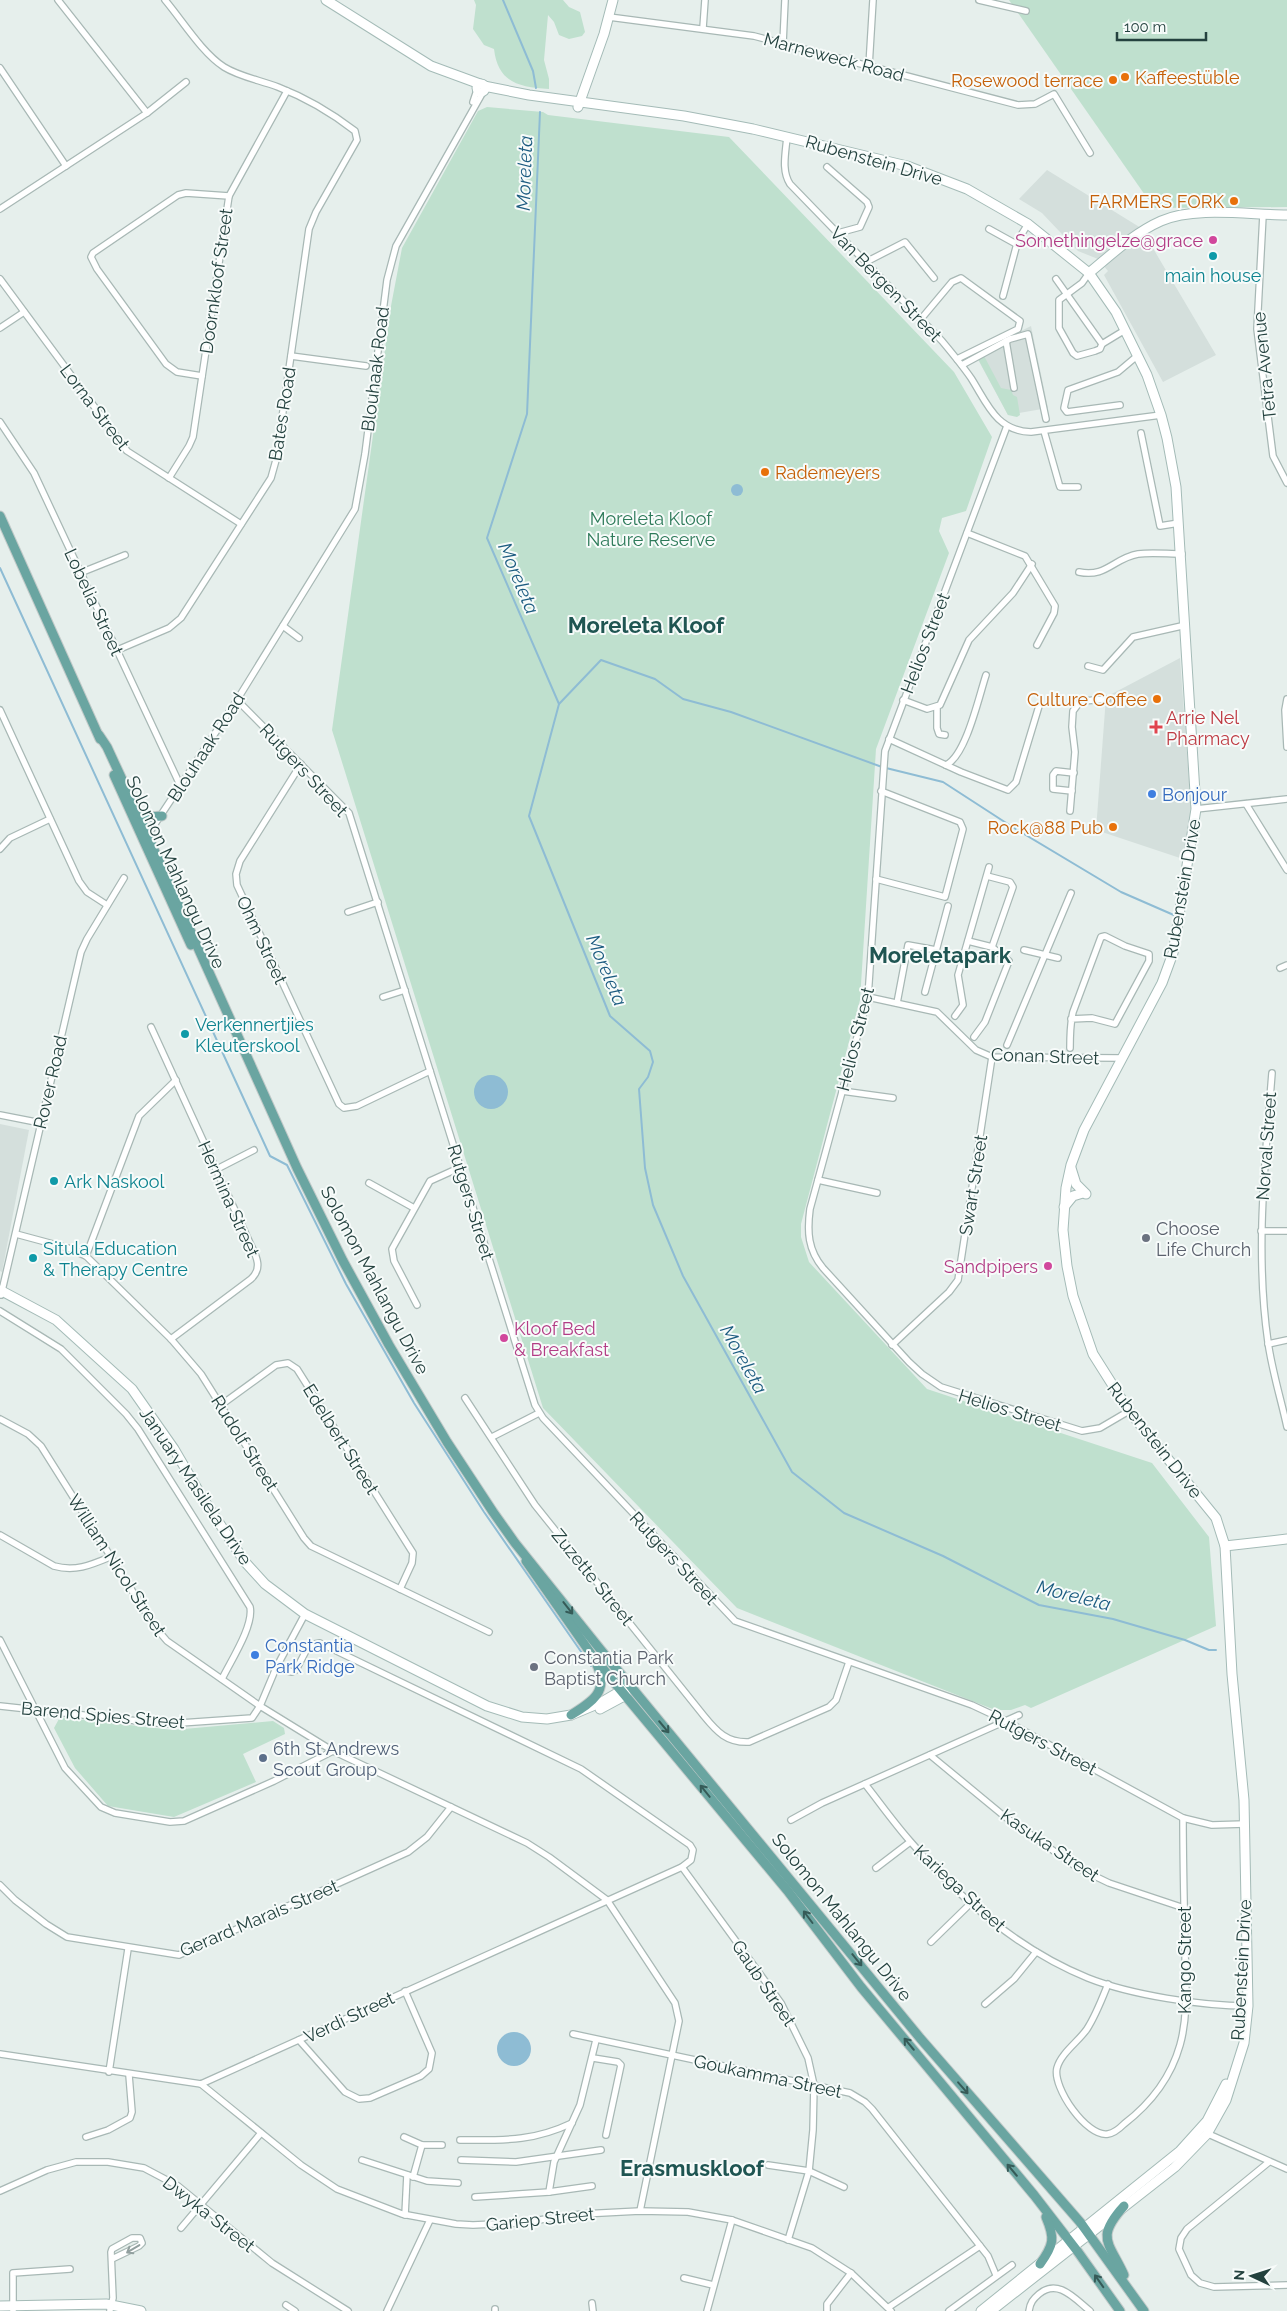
<svg xmlns="http://www.w3.org/2000/svg" width="1287" height="2311" font-family="Raleway,sans-serif">
<style>
.built{fill:#d4dfdc}
.green{fill:#bfe0ce}
.water{fill:#8ebcd4}
.lines{fill:none;stroke-linecap:round;stroke-linejoin:round}
.stream{stroke:#8ebcd4;stroke-width:2}
.street-casing{stroke:#a8b8b5;stroke-width:8}
.secondary-casing{stroke:#a4bbb7;stroke-width:11}
.primary-casing{stroke:#c2cac9;stroke-width:11}
.street{stroke:#fff;stroke-width:5.5}
.secondary{stroke:#fff;stroke-width:9}
.primary{stroke:#6aa5a1;stroke-width:9}
.oneway{stroke:#365b58}
.oneway2{stroke:#92a09f}
.food-dot{fill:#e8710a;stroke:#f7fbfa;stroke-width:2}
.hotel-dot{fill:#d1479c;stroke:#f7fbfa;stroke-width:2}
.culture-dot{fill:#0f9aa8;stroke:#f7fbfa;stroke-width:2}
.health-dot{fill:#e0444e;stroke:#f7fbfa;stroke-width:2}
.shop-dot{fill:#3f7fe0;stroke:#f7fbfa;stroke-width:2}
.worship-dot{fill:#6b7280;stroke:#f7fbfa;stroke-width:2}
.service-dot{fill:#5c6f8a;stroke:#f7fbfa;stroke-width:2}
.labels{text-anchor:middle;dominant-baseline:central;stroke-width:4;stroke-linejoin:round;paint-order:stroke}
.street-label{font-size:18px;fill:#24423f;stroke:#f7fbfa}
.food-label{font-size:18px;fill:#c56008;stroke:#f7fbfa;text-anchor:end}
.hotel-label{font-size:18px;fill:#b23c85;stroke:#f7fbfa;text-anchor:end}
.culture-label{font-size:18px;fill:#0d838f;stroke:#f7fbfa;text-anchor:start}
.park-label{font-size:18px;fill:#2d7a59;stroke:#f7fbfa}
.health-label{font-size:18px;fill:#be3a42;stroke:#f7fbfa;text-anchor:start}
.shop-label{font-size:18px;fill:#366cbe;stroke:#f7fbfa;text-anchor:start}
.worship-label{font-size:18px;fill:#5b616d;stroke:#f7fbfa;text-anchor:start}
.service-label{font-size:18px;fill:#4e5e75;stroke:#f7fbfa;text-anchor:start}
.water-label{font-size:19px;font-style:italic;fill:#1c5c80;stroke:#f7fbfa}
.district-label{font-size:22px;font-weight:bold;fill:#1f5552;stroke:#f7fbfa}
</style>
<rect width="100%" height="100%" fill="#e6efec"/>
<g class="built">
<path d="M1047 170 1141 228 1216 355 1163 382 1104 275 1108 271 1098 259 1078 251 1042 213 1019 199Z"/>
<path d="M1031 326 1048 408 1008 415 975 354Z"/>
<path d="M1180 658 1191 808 1183 859 1096 830 1106 697Z"/>
<path d="M0 1124 29 1130 2 1272 0 1271Z"/>
</g>
<g class="green">
<path d="M474 0H563L569 7 580 12 585 32 582 36 569 39 559 35 554 22 548 15 544 60 549 79V89C519 87 498 83 494 49L484 45 473 29 476 5Z"/>
<path d="M1009 0H1287V207L1154 208Z"/>
<path d="M487 107 543 112 548 115 729 137 954 372 992 437 966 511 942 518 939 531 949 553 876 749 860 1000 801 1224V1237L809 1262 927 1389 1152 1463 1209 1537 1216 1626 1031 1708 1025 1705 1011 1710H995L737 1608 543 1408 332 730 391 306 402 248 478 111Z"/>
<path d="M983 354 1001 388 1011 390 1013 395 1017 397 1020 415 1017 417 1008 415 977 357Z"/>
<path d="M60 1717 173 1730 273 1721 284 1728 285 1734 243 1754 256 1782 174 1817 108 1806 75 1768 54 1728Z"/>
</g>
<g class="water">
<circle cx="737" cy="490" r="6"/>
<circle cx="491" cy="1092" r="17"/>
<circle cx="514" cy="2049" r="17"/>
</g>
<g class="lines">
<g class="stream">
<path d="M503 0 533 71 536 88"/>
<path d="M540 112 527 414 487 538 559 704 529 816 610 1016 650 1051 653 1062 648 1077 639 1089 645 1168 653 1205 683 1276 792 1472 844 1513 943 1556 1039 1605 1113 1619 1185 1640 1209 1650H1216"/>
<path d="M0 568 270 1156 287 1165 346 1284 414 1403 484 1512 591 1666"/>
<path d="M559 704 601 660 655 679 683 699 731 712 882 767"/>
<path d="M886 768 943 782 1014 828 1121 892 1176 916"/>
</g>
<defs>
<g id="street">
<path d="M58 0 147 113"/>
<path d="M979 0 1026 11"/>
<path d="M609 17 754 36 1018 105 1035 104 1054 94 1090 153"/>
<path d="M703 28 705 0"/>
<path d="M783 43 785 0"/>
<path d="M869 66 873 0"/>
<path d="M0 68 66 166"/>
<path d="M473 102 477 90"/>
<path d="M787 136C786 152 781 170 790 184L942 341C952 353 962 365 971 378 987 403 996 431 1031 432L1161 415"/>
<path d="M827 167 867 202 869 207 860 227 838 233"/>
<path d="M0 209 147 113 186 82"/>
<path d="M1263 215 1257 329 1273 456 1287 483"/>
<path d="M989 229 1018 245"/>
<path d="M866 262 905 242 934 278"/>
<path d="M1089 273 1082 283 1059 300V328L1073 353 1077 356 1095 351 1100 349 1102 344 1125 330"/>
<path d="M0 279 127 451 241 524"/>
<path d="M1056 279 1102 344"/>
<path d="M1003 296 1018 240 1028 224"/>
<path d="M921 319 952 282 961 278 1020 321 1018 329 957 359"/>
<path d="M0 328 24 312"/>
<path d="M1006 341 1014 388"/>
<path d="M291 356 366 366"/>
<path d="M962 365 1010 339 1028 334 1046 419"/>
<path d="M202 376 177 372 166 364 97 269 91 257 93 253 178 195 186 193 229 196"/>
<path d="M1120 405 1067 412 1064 408 1068 390 1118 372 1137 356"/>
<path d="M0 422 34 473 181 787"/>
<path d="M1007 426 885 751 868 997 810 1209C807 1232 808 1250 823 1268L909 1362 922 1374 941 1387 1082 1431 1100 1428 1129 1411"/>
<path d="M1044 431 1059 484 1060 487H1078"/>
<path d="M1141 433 1160 526 1179 523"/>
<path d="M169 478 189 446 193 437 229 196 287 91"/>
<path d="M967 533 1025 556 1055 606 1054 613 1037 645"/>
<path d="M1079 572C1106 578 1114 558 1138 554 1152 552 1167 554 1182 554"/>
<path d="M80 573 125 555"/>
<path d="M283 626 299 638"/>
<path d="M115 651 169 628 181 618 271 478 276 460 309 229 316 212 357 140 355 131C333 114 304 97 278 87 260 80 240 77 224 67 202 53 182 20 165 0"/>
<path d="M1088 666 1103 670 1133 637 1186 625"/>
<path d="M1287 699 1285 710 1287 747"/>
<path d="M237 700 349 813 535 1405 543 1418 735 1621 972 1705 1004 1720 1183 1818 1212 1825 1245 1824"/>
<path d="M903 700 927 709 940 705 969 640 1013 593 1032 564"/>
<path d="M937 708V728L939 734 945 735"/>
<path d="M0 710 79 881 87 892 107 905"/>
<path d="M889 739 961 772 1008 790 1016 782 1039 706"/>
<path d="M301 764 240 861 236 874 237 885 339 1104 344 1108 357 1106 430 1071"/>
<path d="M946 765C966 756 979 696 986 675"/>
<path d="M1072 791 1053 789V775L1056 771 1074 773"/>
<path d="M1246 804 1287 870"/>
<path d="M1196 809 1287 799"/>
<path d="M1070 811 1075 752 1072 727 1073 711 1079 703 1083 701 1107 699"/>
<path d="M147 836 237 700 355 509 365 454 387 280 396 246 483 92"/>
<path d="M0 849 10 838 50 819"/>
<path d="M987 876 1010 882 1013 887 992 947"/>
<path d="M876 879 945 897 963 829 960 822 881 791"/>
<path d="M348 912 378 902"/>
<path d="M968 941 992 947 1009 961 985 1022 974 1037"/>
<path d="M1024 950 1058 958"/>
<path d="M1280 968 1287 965"/>
<path d="M925 992 948 906"/>
<path d="M383 997 405 990"/>
<path d="M868 997 937 1012 976 1050 992 1057 1121 1058"/>
<path d="M897 1003 908 945 936 950"/>
<path d="M955 1016 963 1005 958 975 989 867"/>
<path d="M151 1027 249 1241C255 1254 264 1267 251 1279L171 1339"/>
<path d="M1007 1045 1071 893"/>
<path d="M1070 1048C1070 1036 1070 1024 1073 1012L1101 937 1105 936 1125 946 1149 954V961L1115 1024 1092 1018 1071 1019"/>
<path d="M1272 1073C1265 1163 1255 1253 1268 1342 1272 1371 1281 1399 1287 1427"/>
<path d="M842 1091 893 1098"/>
<path d="M0 1115 41 1123"/>
<path d="M217 1169 254 1150"/>
<path d="M818 1180 877 1193"/>
<path d="M369 1183 414 1208"/>
<path d="M1261 1231H1287"/>
<path d="M16 1234 68 1248 86 1256 171 1339 201 1374 304 1538 311 1546 489 1632"/>
<path d="M86 1256 139 1116 176 1080"/>
<path d="M1 1295 81 952 87 939 124 878"/>
<path d="M417 1305 394 1261 392 1249 430 1181 461 1167"/>
<path d="M0 1311 61 1349 126 1414 138 1429 250 1607C254 1626 230 1662 222 1679"/>
<path d="M1268 1344 1287 1340"/>
<path d="M892 1345 949 1292 958 1280 992 1057"/>
<path d="M465 1398 535 1505 704 1716C717 1732 727 1743 749 1742L829 1707 836 1700 849 1662"/>
<path d="M221 1405 276 1365 288 1363 297 1369 413 1553 412 1563 400 1589"/>
<path d="M0 1419 28 1434 41 1446 155 1627 167 1641 260 1706 333 1751 527 1843 549 1857 607 1900 675 2003 679 2021 640 2211"/>
<path d="M492 1437 539 1413"/>
<path d="M0 1535 54 1566C75 1572 91 1565 110 1557"/>
<path d="M0 1640 65 1768 101 1807 115 1813 170 1822 184 1821 274 1781 333 1751"/>
<path d="M0 1706 166 1724 252 1718 260 1706 276 1668 305 1614"/>
<path d="M930 1755 1004 1816 1078 1868 1109 1883 1184 1908"/>
<path d="M865 1784C880 1803 894 1823 910 1841 958 1897 1019 1950 1088 1978 1131 1995 1202 2006 1248 2006"/>
<path d="M791 1820 822 1803 1019 1715"/>
<path d="M682 1867 781 2003 808 2058 814 2085 813 2130 809 2171 788 2240"/>
<path d="M876 1868 910 1842"/>
<path d="M0 1885 15 1900 46 1924 67 1937 179 1955 408 1852 427 1837 451 1807"/>
<path d="M931 1942 971 1903"/>
<path d="M1108 1984C1102 1999 1096 2015 1087 2029 1079 2041 1061 2053 1057 2068 1052 2087 1087 2138 1108 2134 1115 2133 1120 2128 1124 2124 1150 2104 1171 2077 1180 2045 1189 2013 1185 1980 1185 1947 1184 1904 1183 1861 1183 1818"/>
<path d="M985 2004 1014 1979 1036 1952"/>
<path d="M573 2034 850 2093 865 2102 872 2109 988 2256 996 2275"/>
<path d="M299 2040 345 2092 359 2099 370 2098 421 2076 429 2069 432 2053 405 1991"/>
<path d="M0 2054 201 2084 682 1867 691 1860 693 1850 690 1845 581 1769 320 1643 309 1645 296 1670 292 1672 276 1668"/>
<path d="M593 2058 618 2062 621 2065 606 2135"/>
<path d="M109 2072 128 1949"/>
<path d="M201 2084 301 2165 337 2189 402 2214 456 2224 473 2225 517 2223 582 2214 640 2211 688 2212 732 2220 812 2248 851 2273 891 2311"/>
<path d="M1206 2133 1287 2169"/>
<path d="M86 2137 108 2130 130 2118 132 2112 129 2075"/>
<path d="M404 2137 422 2145"/>
<path d="M460 2140C503 2140 532 2142 572 2123"/>
<path d="M362 2160 427 2181 458 2183"/>
<path d="M461 2160 516 2162 601 2150"/>
<path d="M1269 2162 1187 2229 1181 2238 1179 2249 1191 2275 1200 2283 1214 2287 1287 2285"/>
<path d="M768 2165 809 2171 844 2187"/>
<path d="M413 2177 422 2145H442"/>
<path d="M0 2191 47 2170 76 2162H108L144 2168 178 2186 272 2263 348 2311"/>
<path d="M549 2192 592 2186"/>
<path d="M475 2197 549 2192 554 2162 580 2105 596 2040"/>
<path d="M405 2215 407 2175"/>
<path d="M181 2228 261 2133"/>
<path d="M684 2278 713 2285"/>
<path d="M592 2303 593 2311"/>
<path d="M286 2305 295 2311"/>
<path d="M889 2307 980 2246"/>
<path d="M110 2310 113 2298 111 2252 112 2249 132 2238H140L142 2243 139 2246 112 2259"/>
<path d="M13 2311V2273L70 2269"/>
<path d="M387 2311 430 2220"/>
<path d="M495 2311V2309"/>
<path d="M707 2311 732 2220"/>
<path d="M827 2311V2304L851 2273"/>
<path d="M949 2311 1012 2265"/>
<path d="M1029 2311C1030 2303 1033 2299 1039 2294 1058 2278 1075 2299 1090 2311"/>
</g>
<g id="secondary">
<path d="M326 0 431 66 480 84"/>
<circle cx="481" cy="88" r="4"/>
<path d="M484 86 529 95 684 116 753 129 907 166 967 189 1028 224 1089 273 1116 312 1147 375 1161 415 1167 438 1176 487 1196 809 1173 953 1162 983 1084 1130 1071 1165 1066 1188 1063 1230 1067 1266 1073 1296 1093 1354 1129 1411 1216 1518 1225 1546 1232 1674 1244 1800 1248 2006 1244 2043 1226 2100 1207 2134 1175 2167 991 2311"/>
<path d="M578 107 604 34 613 0"/>
<path d="M1089 273C1112 254 1134 233 1161 221 1195 206 1250 215 1287 215"/>
<path d="M1071 1168 1076 1184 1086 1194"/>
<path d="M1064 1207 1073 1196 1083 1193"/>
<path d="M0 1290 56 1320 132 1389 174 1449 202 1497 245 1562 265 1584 305 1614 487 1706 522 1717 547 1719 571 1715 602 1702 626 1688"/>
<path d="M1225 1546 1287 1539"/>
<path d="M600 1709 626 1695"/>
<path d="M0 2306 106 2304 141 2311"/>
<path d="M981 2311 1180 2151 1207 2121 1226 2084"/>
</g>
<g id="primary">
<path d="M0 516 100 739"/>
<path d="M99 735 107 747 132 801 297 1168 343 1261 389 1345 447 1442 493 1512 515 1543 600 1649 920 2038 1080 2222 1144 2311"/>
<path d="M114 775 191 945"/>
<path d="M137 813 149 817 162 816"/>
<path d="M526 1561 594 1658 787 1890 861 1987 1034 2195 1078 2252 1120 2311"/>
<path d="M571 1715C592 1702 609 1692 597 1665"/>
<path d="M1124 2206C1095 2238 1109 2242 1124 2275"/>
<path d="M1040 2264C1054 2245 1055 2238 1046 2217"/>
</g>
</defs>
<use href="#street" class="street-casing"/>
<use href="#secondary" class="secondary-casing"/>
<use href="#primary" class="primary-casing"/>
<use href="#street" class="street"/>
<use href="#secondary" class="secondary"/>
<use href="#primary" class="primary"/>
</g>
<defs><path id="oneway-shaft" d="M-6 0H5M1.5-3L5.5 0L1.5 3" fill="none" stroke-width="1.6" stroke-linecap="round" stroke-linejoin="round" transform="scale(1.25)"/></defs>
<g class="oneway">
<use href="#oneway-shaft" transform="translate(568 1608) rotate(52)"/>
<use href="#oneway-shaft" transform="translate(664 1727) rotate(50)"/>
<use href="#oneway-shaft" transform="translate(705 1791) rotate(-129)"/>
<use href="#oneway-shaft" transform="translate(808 1917) rotate(-127)"/>
<use href="#oneway-shaft" transform="translate(857 1960) rotate(51)"/>
<use href="#oneway-shaft" transform="translate(909 2044) rotate(-130)"/>
<use href="#oneway-shaft" transform="translate(963 2088) rotate(49)"/>
<use href="#oneway-shaft" transform="translate(1012 2170) rotate(-130)"/>
<use href="#oneway-shaft" transform="translate(1099 2281) rotate(-125)"/>
</g>
<use class="oneway2" href="#oneway-shaft" transform="translate(133 2249) rotate(149)"/>
<g class="food-dot">
<circle cx="1125" cy="77" r="5"/>
<circle cx="1113" cy="80" r="5"/>
<circle cx="1234" cy="201" r="5"/>
<circle cx="765" cy="472" r="5"/>
<circle cx="1157" cy="699" r="5"/>
<circle cx="1113" cy="827" r="5"/>
</g>
<g class="hotel-dot">
<circle cx="1213" cy="240" r="5"/>
<circle cx="1048" cy="1266" r="5"/>
<circle cx="504" cy="1338" r="5"/>
</g>
<g class="culture-dot">
<circle cx="1213" cy="256" r="5"/>
<circle cx="185" cy="1034" r="5"/>
<circle cx="54" cy="1181" r="5"/>
<circle cx="33" cy="1258" r="5"/>
</g>
<path class="health-dot" d="M1153.5 719.5h5v5h5v5h-5v5h-5v-5h-5v-5h5z"/>
<g class="shop-dot">
<circle cx="1152" cy="794" r="5"/>
<circle cx="255" cy="1655" r="5"/>
</g>
<g class="worship-dot">
<circle cx="1146" cy="1238" r="5"/>
<circle cx="534" cy="1667" r="5"/>
</g>
<circle class="service-dot" cx="263" cy="1758" r="5"/>
<g class="labels">
<g class="street-label">
<text transform="translate(834 57) rotate(15)">Marneweck Road</text>
<text transform="translate(874 160) rotate(16)">Rubenstein Drive</text>
<text transform="translate(216 281) rotate(-82)">Doornkloof Street</text>
<text transform="translate(886 284) rotate(46)">Van Bergen Street</text>
<text transform="translate(1264 366) rotate(-96)">Tetra Avenue</text>
<text transform="translate(375 369) rotate(-83)">Blouhaak Road</text>
<text transform="translate(95 407) rotate(53)">Lorna Street</text>
<text transform="translate(282 414) rotate(-81)">Bates Road</text>
<text transform="translate(94 602) rotate(65)">Lobelia Street</text>
<text transform="translate(925 643) rotate(-69)">Helios Street</text>
<text transform="translate(206 747) rotate(-57)">Blouhaak Road</text>
<text transform="translate(304 770) rotate(47)">Rutgers Street</text>
<text transform="translate(176 872) rotate(65)">Solomon Mahlangu Drive</text>
<text transform="translate(1182 889) rotate(-80)">Rubenstein Drive</text>
<text transform="translate(262 940) rotate(65)">Ohm Street</text>
<text transform="translate(855 1039) rotate(-76)">Helios Street</text>
<text transform="translate(1045 1056) rotate(2)">Conan Street</text>
<text transform="translate(50 1082) rotate(-77)">Rover Road</text>
<text transform="translate(1266 1146) rotate(-86)">Norval Street</text>
<text transform="translate(973 1185) rotate(-81)">Swart Street</text>
<text transform="translate(229 1199) rotate(66)">Hermina Street</text>
<text transform="translate(471 1202) rotate(73)">Rutgers Street</text>
<text transform="translate(375 1280) rotate(62)">Solomon Mahlangu Drive</text>
<text transform="translate(1010 1410) rotate(17)">Helios Street</text>
<text transform="translate(341 1439) rotate(58)">Edelbert Street</text>
<text transform="translate(1155 1440) rotate(52)">Rubenstein Drive</text>
<text transform="translate(245 1443) rotate(58)">Rudolf Street</text>
<text transform="translate(196 1486) rotate(56)">January Masilela Drive</text>
<text transform="translate(674 1558) rotate(47)">Rutgers Street</text>
<text transform="translate(117 1565) rotate(57)">William Nicol Street</text>
<text transform="translate(593 1577) rotate(51)">Zuzette Street</text>
<text transform="translate(103 1715) rotate(5)">Barend Spies Street</text>
<text transform="translate(1043 1742) rotate(28)">Rutgers Street</text>
<text transform="translate(1050 1845) rotate(34)">Kasuka Street</text>
<text transform="translate(960 1888) rotate(43)">Kariega Street</text>
<text transform="translate(842 1917) rotate(51)">Solomon Mahlangu Drive</text>
<text transform="translate(259 1918) rotate(-23)">Gerard Marais Street</text>
<text transform="translate(1184 1960) rotate(-90)">Kango Street</text>
<text transform="translate(1241 1970) rotate(-87)">Rubenstein Drive</text>
<text transform="translate(764 1983) rotate(56)">Gaub Street</text>
<text transform="translate(349 2017) rotate(-25)">Verdi Street</text>
<text transform="translate(768 2076) rotate(12)">Goukamma Street</text>
<text transform="translate(209 2214) rotate(38)">Dwyka Street</text>
<text transform="translate(540 2219) rotate(-6)">Gariep Street</text>
</g>
<g class="food-label">
<text x="1135" y="77" text-anchor="start">Kaffeestüble</text>
<text x="1103" y="80">Rosewood terrace</text>
<text x="1224" y="201">FARMERS FORK</text>
<text x="775" y="472" text-anchor="start">Rademeyers</text>
<text x="1147" y="699">Culture Coffee</text>
<text x="1103" y="827">Rock@88 Pub</text>
</g>
<g class="hotel-label">
<text x="1203" y="240">Somethingelze@grace</text>
<text x="1038" y="1266">Sandpipers</text>
<text x="514" y="1328" text-anchor="start">Kloof Bed<tspan x="514" dy="21">&amp; Breakfast</tspan></text>
</g>
<g class="culture-label">
<text x="1213" y="275" text-anchor="middle">main house</text>
<text x="195" y="1024">Verkennertjies<tspan x="195" dy="21">Kleuterskool</tspan></text>
<text x="64" y="1181">Ark Naskool</text>
<text x="43" y="1248">Situla Education<tspan x="43" dy="21">&amp; Therapy Centre</tspan></text>
</g>
<g class="park-label">
<text x="651" y="518">Moreleta Kloof<tspan x="651" dy="21">Nature Reserve</tspan></text>
</g>
<g class="health-label">
<text x="1166" y="717">Arrie Nel<tspan x="1166" dy="21">Pharmacy</tspan></text>
</g>
<g class="shop-label">
<text x="1162" y="794">Bonjour</text>
<text x="265" y="1645">Constantia<tspan x="265" dy="21">Park Ridge</tspan></text>
</g>
<g class="worship-label">
<text x="1156" y="1228">Choose<tspan x="1156" dy="21">Life Church</tspan></text>
<text x="544" y="1657">Constantia Park<tspan x="544" dy="21">Baptist Church</tspan></text>
</g>
<g class="service-label">
<text x="273" y="1748">6th St Andrews<tspan x="273" dy="21">Scout Group</tspan></text>
</g>
<g class="water-label">
<text transform="translate(524 173) rotate(-88)">Moreleta</text>
<text transform="translate(519 578) rotate(67)">Moreleta</text>
<text transform="translate(607 970) rotate(67)">Moreleta</text>
<text transform="translate(744 1359) rotate(61)">Moreleta</text>
<text transform="translate(1074 1595) rotate(14)">Moreleta</text>
</g>
<g class="district-label">
<text x="646" y="625">Moreleta Kloof</text>
<text x="940" y="955">Moreletapark</text>
<text x="692" y="2168">Erasmuskloof</text>
</g>
</g>
<g transform="translate(1252 2276) rotate(274)" stroke="#f7fbfa" stroke-width="4" paint-order="stroke">
<path d="M0-4L9 19L0 12L-9 19Z" fill="#24423f"/>
<text y="-8" font-size="14" font-weight="bold" text-anchor="middle" fill="#24423f">N</text>
</g>
<path d="M1117 32v8h89v-8" fill="none" stroke="#24423f" stroke-width="2.5"/>
<text x="1124" y="32" font-size="15" fill="#24423f" stroke="#f7fbfa" stroke-width="4" paint-order="stroke">100 m</text>
</svg>
